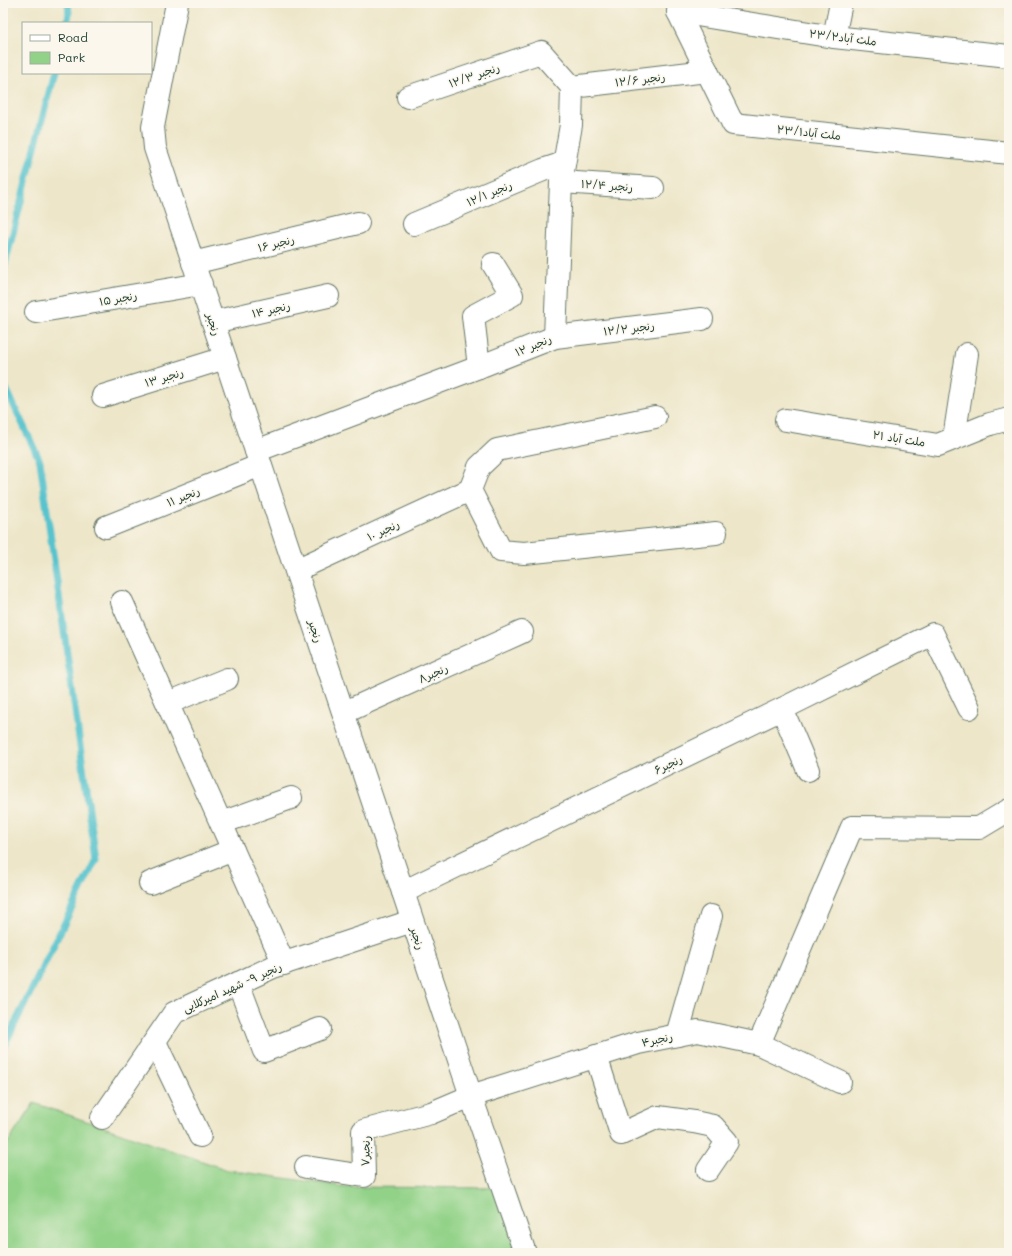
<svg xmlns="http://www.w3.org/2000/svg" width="1012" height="1256" font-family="Mali,'Playpen Sans Arabic',sans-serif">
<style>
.green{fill:#92d288;stroke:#58885e}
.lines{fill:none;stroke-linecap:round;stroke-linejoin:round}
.stream{stroke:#56c3cd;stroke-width:7}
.minor-casing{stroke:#677868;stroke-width:24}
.minor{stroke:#fff;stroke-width:22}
.labels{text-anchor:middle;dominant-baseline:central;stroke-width:3;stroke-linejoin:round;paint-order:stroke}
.street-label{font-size:11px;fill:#1f3d34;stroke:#fbf7ec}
</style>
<rect width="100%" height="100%" fill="#fbf7ec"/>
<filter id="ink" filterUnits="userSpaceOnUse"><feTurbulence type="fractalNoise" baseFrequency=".025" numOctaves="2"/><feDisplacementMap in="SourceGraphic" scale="8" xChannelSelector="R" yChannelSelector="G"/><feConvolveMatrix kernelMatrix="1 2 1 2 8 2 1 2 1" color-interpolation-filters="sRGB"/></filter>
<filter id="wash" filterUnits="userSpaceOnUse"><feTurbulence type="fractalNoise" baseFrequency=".012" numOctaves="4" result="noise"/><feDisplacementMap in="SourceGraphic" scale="16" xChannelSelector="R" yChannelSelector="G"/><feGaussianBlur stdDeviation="0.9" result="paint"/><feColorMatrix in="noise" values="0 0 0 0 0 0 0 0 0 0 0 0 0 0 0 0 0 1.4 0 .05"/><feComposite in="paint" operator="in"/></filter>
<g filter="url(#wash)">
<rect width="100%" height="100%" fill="#ede6c9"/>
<path class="green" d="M34 1103 228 1170 347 1187 512 1188 534 1253H3V1150Z"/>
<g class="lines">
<g class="stream">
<path d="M67 23 69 14 68 3"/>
<path d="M3 272 54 73"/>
<path d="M3 382 40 461 96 859 3 1048"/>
</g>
</g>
</g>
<g filter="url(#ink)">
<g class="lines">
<defs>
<g id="minor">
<path d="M177 3 153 127 155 148 471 1096 525 1253"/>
<path d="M678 12 733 124 1009 153"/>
<path d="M678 12 834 37 1009 56"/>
<path d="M834 37 841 3"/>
<path d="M572 87 707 71"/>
<path d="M408 97 541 52 572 87 571 125 561 182 555 337"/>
<path d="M561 182 653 188"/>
<path d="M414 224 543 170 564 163"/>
<path d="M193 263 358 223"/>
<path d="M36 312 201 284"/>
<path d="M213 322 328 296"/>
<path d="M479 367 473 316 512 295 493 264"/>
<path d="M103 396 225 358"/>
<path d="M655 417 497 450 479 467 470 490 501 551 524 553 716 533"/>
<path d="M786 420 938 445 990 424 1009 419"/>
<path d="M954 438 967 354"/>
<path d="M256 451 479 367 555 337 702 319"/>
<path d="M106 527 261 465"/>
<path d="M296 570 470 490"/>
<path d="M122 602 284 964"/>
<path d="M168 703 227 679"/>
<path d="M782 709 808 770"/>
<path d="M343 713 522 632"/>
<path d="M221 823 291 798"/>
<path d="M150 883 233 850"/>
<path d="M403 892 782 709 933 634 969 708"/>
<path d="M238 983 264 1051 320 1029"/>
<path d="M677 1035 711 916"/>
<path d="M155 1042 200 1136"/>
<path d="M759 1044 852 827 979 828 1009 810"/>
<path d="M596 1056 621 1134 658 1117 694 1122 713 1126 727 1142 708 1170"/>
<path d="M102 1118 174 1013 273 967 412 921"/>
<path d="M306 1167 364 1176 363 1131 431 1113 471 1096 638 1043 698 1031 759 1044 840 1082"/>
</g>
</defs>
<use href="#minor" class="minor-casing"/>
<use href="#minor" class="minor"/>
</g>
</g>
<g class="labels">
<g class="street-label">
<text transform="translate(843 37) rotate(7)">ملت آباد۲۳/۲</text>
<text transform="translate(474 75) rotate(-19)">رنجبر ۱۲/۳</text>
<text transform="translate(640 79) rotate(-7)">رنجبر ۱۲/۶</text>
<text transform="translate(809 132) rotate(6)">ملت آباد۲۳/۱</text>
<text transform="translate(607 185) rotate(4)">رنجبر ۱۲/۴</text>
<text transform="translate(489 193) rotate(-23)">رنجبر ۱۲/۱</text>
<text transform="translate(276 243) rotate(-14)">رنجبر ۱۶</text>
<text transform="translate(118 298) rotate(-10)">رنجبر ۱۵</text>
<text transform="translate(271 309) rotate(-13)">رنجبر ۱۴</text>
<text transform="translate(214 324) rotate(72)">رنجبر</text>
<text transform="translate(629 328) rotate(-7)">رنجبر ۱۲/۲</text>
<text transform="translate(533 345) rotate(-23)">رنجبر ۱۲</text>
<text transform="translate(164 377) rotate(-17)">رنجبر ۱۳</text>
<text transform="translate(899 438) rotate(9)">ملت آباد ۲۱</text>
<text transform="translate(183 496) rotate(-22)">رنجبر ۱۱</text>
<text transform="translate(383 530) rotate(-25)">رنجبر ۱۰</text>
<text transform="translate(316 631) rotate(72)">رنجبر</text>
<text transform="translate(433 673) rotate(-24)">رنجبر۸</text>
<text transform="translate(668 764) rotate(-26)">رنجبر۶</text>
<text transform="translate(418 938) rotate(72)">رنجبر</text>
<text transform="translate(232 987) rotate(-24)">رنجبر ۹- شهید امیرکلایی</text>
<text transform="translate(657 1039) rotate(-12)">رنجبر۴</text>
<text transform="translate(365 1151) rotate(-88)">رنجبر۷</text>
</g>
</g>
<rect width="1012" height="1256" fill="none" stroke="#fbf7ec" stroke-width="16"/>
<rect x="22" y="22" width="130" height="52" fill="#fbf7ec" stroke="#a3ada2"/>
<rect x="30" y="35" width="20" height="6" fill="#ffffff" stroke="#a3ada2"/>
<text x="58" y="42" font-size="12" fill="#1f3d34">Road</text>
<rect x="30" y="52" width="20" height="12" fill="#92d288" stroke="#a3ada2"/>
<text x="58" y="62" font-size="12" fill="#1f3d34">Park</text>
</svg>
